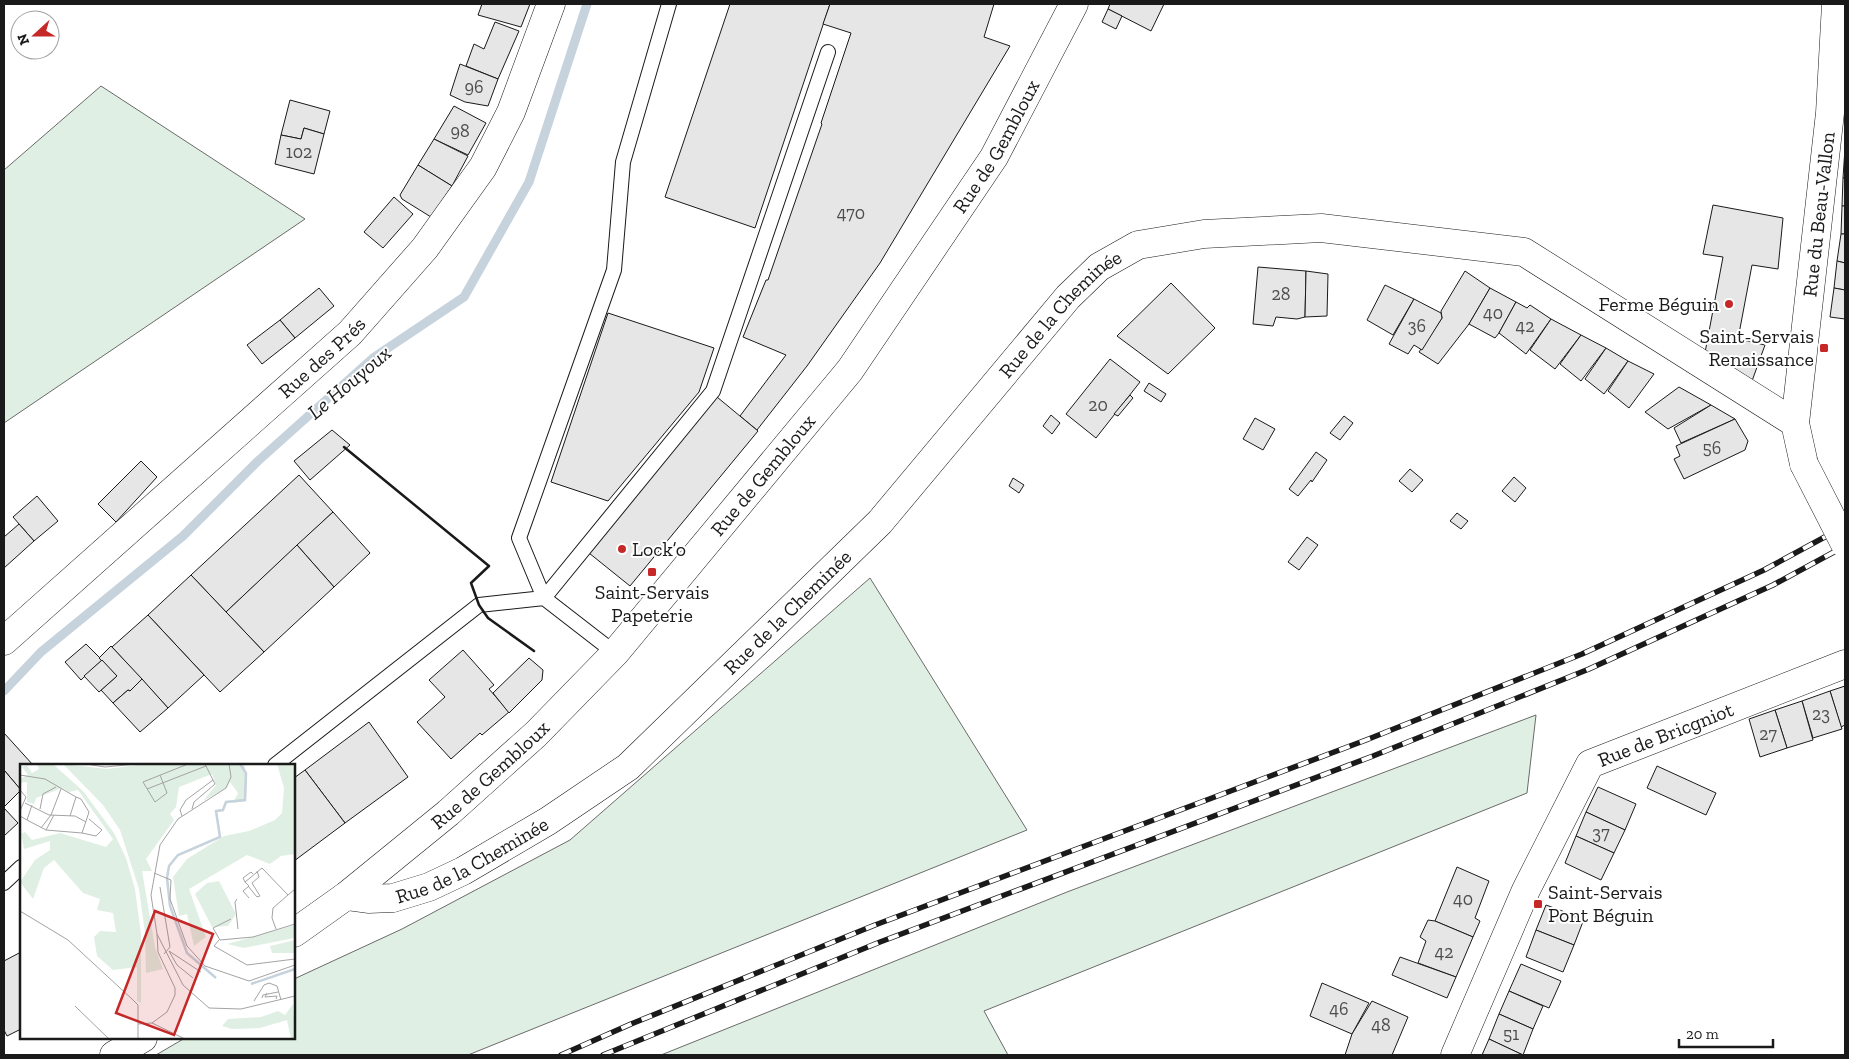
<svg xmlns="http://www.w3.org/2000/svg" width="1849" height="1059" font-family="'Zilla Slab',serif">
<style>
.green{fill:#e0efe3;stroke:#6a6a6a}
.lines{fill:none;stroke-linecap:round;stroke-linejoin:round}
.stream{stroke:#c6d2dc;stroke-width:9}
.building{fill:#e6e6e6;stroke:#1a1a1a}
.service-casing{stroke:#1a1a1a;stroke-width:16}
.minor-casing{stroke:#1a1a1a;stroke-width:29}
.secondary-casing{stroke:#1a1a1a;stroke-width:29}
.service{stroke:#fff;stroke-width:14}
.minor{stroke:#fff;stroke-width:28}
.secondary{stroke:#fff;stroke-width:28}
.rail-casing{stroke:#1a1a1a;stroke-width:5.5}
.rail{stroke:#fff;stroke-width:4;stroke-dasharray:11;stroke-linecap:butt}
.minor-bridge-casing{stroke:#1a1a1a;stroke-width:29;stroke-linecap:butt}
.minor-bridge{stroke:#fff;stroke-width:28}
.wall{stroke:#1a1a1a;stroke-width:2.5}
.poi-dot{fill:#c62828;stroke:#fff;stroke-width:2}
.labels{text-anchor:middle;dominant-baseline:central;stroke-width:4;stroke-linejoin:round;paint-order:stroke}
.number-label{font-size:18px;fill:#4d4d4d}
.street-label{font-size:20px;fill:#1a1a1a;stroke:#fff}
.poi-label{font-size:20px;fill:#1a1a1a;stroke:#fff;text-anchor:end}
.water-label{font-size:21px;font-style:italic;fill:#1a1a1a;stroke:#fff}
.inset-river{fill:none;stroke:#c6d2dc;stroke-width:2.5}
.inset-road{fill:none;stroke:#a3a3a3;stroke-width:1}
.view{fill:#c62828;fill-opacity:0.15;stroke:#c62828;stroke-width:2.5}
.inset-edge{fill:none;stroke:#1a1a1a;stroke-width:2.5}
</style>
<rect width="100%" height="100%" fill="#fff"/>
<g class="green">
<path d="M101 86 305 219 4 423V170Z"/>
<path d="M870 578 1027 830 468 1055H156L185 1038H294V979L402 929 570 840Z"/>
<path d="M1536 715 1527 793 984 1011 1008 1055H661L1067 892Z"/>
</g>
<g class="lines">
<path class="stream" d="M4 691 41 652 183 536 258 461 373 358 464 297 529 182 587 4"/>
</g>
<g class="building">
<path d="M482 4H530L521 27 478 15Z"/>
<path d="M730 4H830L755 228 665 197Z"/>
<path d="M830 4H994L984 37 1010 46 880 263 807 366 757 430 740 416 786 355 743 337 766 280H768L822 124 821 123 851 33 823 24Z"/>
<path d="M1110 4H1164L1151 31 1108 9Z"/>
<path d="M1108 9 1122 16 1116 29 1102 22Z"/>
<path d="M495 22 519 31 498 79 466 66 474 44 484 49Z"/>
<path d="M460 64 498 79 488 106 465 102 450 95Z"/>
<path d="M290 100 330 111 324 134 304 128 301 139 281 135Z"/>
<path d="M454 106 486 123 468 155 434 139Z"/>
<path d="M304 128 324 134 314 174 275 164 281 135 301 139Z"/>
<path d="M434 139 468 156 452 186 418 165Z"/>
<path d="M1845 148V178H1843Z"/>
<path d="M418 165 452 186 431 217 402 199 400 195Z"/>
<path d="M1843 178H1845V206H1842Z"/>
<path d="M394 197 413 214 383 248 364 232Z"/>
<path d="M1713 205 1783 218 1778 269 1752 265 1738 339 1765 345 1752 381 1704 358 1723 257 1703 254Z"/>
<path d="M1842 206H1845V234H1841Z"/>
<path d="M1841 234H1845V263L1837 261Z"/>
<path d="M1837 261 1845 263V290L1834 288Z"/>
<path d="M1258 267 1306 271 1305 317 1297 319 1276 317 1273 326 1253 324Z"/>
<path d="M1306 271 1328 274 1327 316 1305 317Z"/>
<path d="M1465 271 1490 288 1469 324 1438 364 1419 352 1442 318 1441 311Z"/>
<path d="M1171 283 1215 328 1168 374 1117 336Z"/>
<path d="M1385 285 1414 299 1393 335 1367 320Z"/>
<path d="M319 288 334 306 295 338 280 320Z"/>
<path d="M1490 288 1516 302 1499 333 1495 338 1469 324Z"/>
<path d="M1834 288 1845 290V319L1830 317Z"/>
<path d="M1414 299 1441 313 1442 318 1422 350 1414 345 1408 354 1389 344Z"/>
<path d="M1516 302 1527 308 1530 305 1551 319 1526 354 1499 333Z"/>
<path d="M608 313 714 348 699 392 608 501 551 482Z"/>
<path d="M1551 319 1581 335 1555 369 1530 350Z"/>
<path d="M280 320 295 338 262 364 247 345Z"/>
<path d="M1581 335 1606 348 1581 381 1560 364Z"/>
<path d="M1606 348 1628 361 1604 394 1585 379Z"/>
<path d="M1110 359 1140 382 1096 438 1066 414Z"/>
<path d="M1628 361 1654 374 1629 408 1608 391Z"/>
<path d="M1149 383 1166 394 1161 402 1144 391Z"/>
<path d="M1679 387 1711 405 1668 429 1645 412Z"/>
<path d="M1130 395 1133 398 1118 416 1114 414Z"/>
<path d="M717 397 758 431 630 586 589 553Z"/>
<path d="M1711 405 1735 419 1681 443 1674 428Z"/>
<path d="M1051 415 1060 423 1052 434 1043 426Z"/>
<path d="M1344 416 1353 423 1340 440 1330 433Z"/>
<path d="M1255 418 1275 429 1263 450 1243 439Z"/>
<path d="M1735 419 1748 441 1745 450 1684 479 1674 459 1680 456 1676 446Z"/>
<path d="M332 430 350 445 310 480 294 461Z"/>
<path d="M1316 452 1327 460 1312 482 1311 480 1298 496 1289 489Z"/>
<path d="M141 461 157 477 116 522 98 504Z"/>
<path d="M1410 469 1423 480 1412 492 1399 481Z"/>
<path d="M299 475 333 512 226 612 191 575Z"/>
<path d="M1514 477 1526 488 1515 502 1502 491Z"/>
<path d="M1013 478 1024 485 1019 493 1009 486Z"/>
<path d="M37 496 58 521 34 541 13 517Z"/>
<path d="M333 512 370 553 334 587 297 545Z"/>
<path d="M1457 513 1468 521 1461 529 1450 521Z"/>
<path d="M19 524 34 541 4 568V537Z"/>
<path d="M1307 537 1318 545 1299 570 1288 562Z"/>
<path d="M297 545 334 587 264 652 226 612Z"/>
<path d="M191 575 264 652 220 692 148 615Z"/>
<path d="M148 615 204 675 168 708 112 647Z"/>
<path d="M86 644 102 660 81 680 65 662Z"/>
<path d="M111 646 142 679 130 691 128 690 113 703 101 690 117 676 99 658Z"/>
<path d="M463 650 494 685 489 689 509 712 482 735 480 733 451 759 417 722 445 697 429 680Z"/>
<path d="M529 658 543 670 542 680 509 713 493 693Z"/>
<path d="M102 660 117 676 99 692 84 676Z"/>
<path d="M142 679 168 708 140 732 113 703 128 690 130 691Z"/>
<path d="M1845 686V725L1841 727 1830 691Z"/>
<path d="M1830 691 1842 729 1813 738 1802 701Z"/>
<path d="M1802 701 1813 740 1787 748 1775 710Z"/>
<path d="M1775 710 1787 748 1760 757 1749 719Z"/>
<path d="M369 722 408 777 345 823 305 770Z"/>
<path d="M4 733 33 765H21V790L4 770Z"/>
<path d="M1657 766 1716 793 1706 815 1647 788Z"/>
<path d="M4 770 21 790 4 807Z"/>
<path d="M305 770 345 823 294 861V778Z"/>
<path d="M1598 787 1636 804 1625 830 1586 812Z"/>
<path d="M4 808 18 823 4 836Z"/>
<path d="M1586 812 1625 830 1614 853 1576 836Z"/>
<path d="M1576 836 1614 853 1601 880 1565 863Z"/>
<path d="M1457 867 1489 881 1475 918 1480 921 1473 937 1435 921Z"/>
<path d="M1546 905 1584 919 1574 945 1536 930Z"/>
<path d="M1428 920 1435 921 1473 937 1456 977 1418 963 1426 941 1420 937Z"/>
<path d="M1536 930 1574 945 1563 972 1526 957Z"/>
<path d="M21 952V1029L7 1036 4 1030V961Z"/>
<path d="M1400 957 1456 977 1447 998 1392 975Z"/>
<path d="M1521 964 1561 981 1549 1008 1509 991Z"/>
<path d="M1322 983 1369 1003 1352 1034 1310 1016Z"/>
<path d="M1509 991 1543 1006 1533 1029 1499 1014Z"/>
<path d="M1372 1001 1408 1017 1392 1055H1345L1352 1034Z"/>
<path d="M1499 1014 1533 1029 1523 1055 1489 1039Z"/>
<path d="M1489 1039 1523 1055H1482Z"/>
</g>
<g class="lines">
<defs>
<g id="service">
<path d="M669 4 623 162 614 270 519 538 544 598 713 391 828 52"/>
<path d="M275 765 479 605 544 598 615 653"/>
<path d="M4 883 21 867"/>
</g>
<g id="minor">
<path id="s1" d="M1795 423 1830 113 1836 4"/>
<path id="s2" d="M4 641 350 333 425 248 483 167 511 112 551 4"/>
<path id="s3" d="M346 896 368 899 393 898 429 887 463 871 548 821 628 767 880 522 1068 297 1099 267 1138 245 1204 234 1321 228 1524 252 1795 423 1804 464"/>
<path id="s4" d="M1455 1055 1526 890 1590 764 1845 664"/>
</g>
<g id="secondary">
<path id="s5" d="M294 933 346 896 448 813 536 734 615 653 850 370 994 157 1074 4"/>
<path d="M114 1055 143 1038"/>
</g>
</defs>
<use href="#service" class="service-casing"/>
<use href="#minor" class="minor-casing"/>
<use href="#secondary" class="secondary-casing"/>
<use href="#service" class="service"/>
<use href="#minor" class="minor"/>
<use href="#secondary" class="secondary"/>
<defs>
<g id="rail">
<path d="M561 1055 631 1024 875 925 1366 740 1582 654 1764 570 1845 526"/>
<path d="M603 1055 880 942 1373 756 1589 669 1773 585 1845 546"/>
</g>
</defs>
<use href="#rail" class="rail-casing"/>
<use href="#rail" class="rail"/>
<defs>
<path id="minor-bridge" d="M1804 464 1845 544"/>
</defs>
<use href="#minor-bridge" class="minor-bridge-casing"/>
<use href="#minor-bridge" class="minor-bridge"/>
<path class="wall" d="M344 447 489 566 471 583 479 605 488 618 534 651"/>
</g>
<g class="poi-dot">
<circle cx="1729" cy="304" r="5"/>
<rect x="1819" y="343" width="10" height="10" rx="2.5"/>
<circle cx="622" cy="549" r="5"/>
<rect x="647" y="567" width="10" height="10" rx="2.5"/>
<rect x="1533" y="899" width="10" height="10" rx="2.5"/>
</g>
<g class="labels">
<g class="number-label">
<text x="474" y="87">96</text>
<text x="460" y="131">98</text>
<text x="299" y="152">102</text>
<text x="851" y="213">470</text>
<text x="1281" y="294">28</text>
<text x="1493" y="313">40</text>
<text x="1417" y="326">36</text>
<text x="1525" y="326">42</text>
<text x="1098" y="405">20</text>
<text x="1712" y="448">56</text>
<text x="1821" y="714">23</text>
<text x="1768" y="734">27</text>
<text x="1601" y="833">37</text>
<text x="1463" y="899">40</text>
<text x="1444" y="952">42</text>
<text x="1339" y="1009">46</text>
<text x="1381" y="1025">48</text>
<text x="1511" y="1034">51</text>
</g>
<g class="street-label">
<text stroke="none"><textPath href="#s5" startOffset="1062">Rue de Gembloux</textPath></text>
<text stroke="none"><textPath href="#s1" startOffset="210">Rue du Beau-Vallon</textPath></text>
<text stroke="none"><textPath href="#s3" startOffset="945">Rue de la Cheminée</textPath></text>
<text stroke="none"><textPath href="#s2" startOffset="426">Rue des Prés</textPath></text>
<text stroke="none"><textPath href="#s5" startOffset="658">Rue de Gembloux</textPath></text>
<text stroke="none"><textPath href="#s3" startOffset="540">Rue de la Cheminée</textPath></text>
<text stroke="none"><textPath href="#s4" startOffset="402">Rue de Bricgniot</textPath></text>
<text stroke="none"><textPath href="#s5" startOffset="252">Rue de Gembloux</textPath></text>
<text stroke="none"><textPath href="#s3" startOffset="135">Rue de la Cheminée</textPath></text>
</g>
<g class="poi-label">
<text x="1719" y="304">Ferme Béguin</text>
<text x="1814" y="336">Saint-Servais<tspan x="1814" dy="23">Renaissance</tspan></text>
<text x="632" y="549" text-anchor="start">Lock’o</text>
<text x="652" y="592" text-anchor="middle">Saint-Servais<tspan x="652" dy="23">Papeterie</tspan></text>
<text x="1548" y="892" text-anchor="start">Saint-Servais<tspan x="1548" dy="23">Pont Béguin</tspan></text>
</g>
<g class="water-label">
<text transform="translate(349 382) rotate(-40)">Le Houyoux</text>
</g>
</g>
<g transform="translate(20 764)">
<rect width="275" height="275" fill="#fff"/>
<path d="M17 0H33L63 27 94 69 106 94 115 125 121 170V239L117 237V203L93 206 77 192 74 173 80 167 96 168 93 149 77 146 80 135 63 129 34 96 24 104 13 135 0 118 15 96 30 86V77L4 85 1 70 5 68 12 76 40 69 86 83 93 75 58 26 49 28 42 24 16 34 14 40 7 38V18L0 19V15L8 11 2 3 7 1 12 9 19 5ZM43 0 87 5 125 0H224L227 12 226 37 213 39 218 29 210 18 206 24 183 37 196 21 192 10 159 23 156 43 150 50 154 56 126 95 132 107H122L135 183 143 205 126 209 125 169 119 125 100 66 83 41ZM257 0H275V90L261 92 250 100 227 91 169 125 186 173 174 182 167 150 159 152 153 113 167 95 204 72 229 67 255 56 262 49 264 24ZM199 117 216 150 208 162 192 163 175 130 187 119ZM275 161 274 174 224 184 207 180ZM275 176V189H252L250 182ZM273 240 275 275H271L267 256 240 264 212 265 202 262 208 255 241 253 258 247 265 251Z" fill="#e0efe3"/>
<path class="inset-river" d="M196 214 167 189 150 142 147 114 149 102 158 91 200 73 196 47 203 46 206 38 225 36 226 9 220 0M231 220 275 205"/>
<path class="inset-road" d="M66 0 85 3 116 0M209 0 211 13 206 24 158 55 140 81 131 131 137 170 163 221 189 244 221 245 275 232M0 11 25 15 56 33M140 11 147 29 135 38 123 18 168 0M127 25 186 2M0 26 6 33 0 47M5 39 29 51 55 52 66 58M20 45 23 30 36 23M172 45 174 38 195 20 185 0M34 51 26 66 62 69 69 48 61 35 56 33 50 52M0 52 7 56 12 41M162 52 160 46 166 36 193 16M7 56 26 66M21 64 31 51 41 25M62 69 76 72 82 66 69 55M134 109 151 116 150 135 167 182 185 202 229 217 275 201M225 118 223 114 231 108 233 110M232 119 239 113 237 107M228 122 237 133 240 132 232 119M140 123 150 183 144 190M229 134 223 127 229 122 225 118 242 104 268 131M217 135 215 138 218 165M0 147 48 176 112 235 118 241V275M211 155 193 164 200 176 233 173 275 160M256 165 252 154 253 144 275 125M199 176 194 182 227 201 275 195M173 214 157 201 149 187 181 208M247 229 245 233 257 232 256 235M242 234 243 231 258 228M234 237 244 221 249 219 257 222 261 236M55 242 89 275M132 259 165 275M118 260 132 259 147 248 155 231V224L138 188 137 170"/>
<path class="view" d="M135 147 193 170 154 271 96 249Z"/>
<rect width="275" height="275" class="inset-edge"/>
</g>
<rect width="1849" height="1059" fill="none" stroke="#1a1a1a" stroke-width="10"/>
<g transform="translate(35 35) rotate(249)"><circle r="24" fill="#ffffff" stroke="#a3a3a3"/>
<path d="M0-4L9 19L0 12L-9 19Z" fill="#c62828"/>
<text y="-8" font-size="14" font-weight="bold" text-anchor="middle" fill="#1a1a1a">N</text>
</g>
<path d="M1679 1039v8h94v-8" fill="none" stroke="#1a1a1a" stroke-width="2.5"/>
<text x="1686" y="1039" font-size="15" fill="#1a1a1a" stroke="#ffffff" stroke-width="4" paint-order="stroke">20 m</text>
</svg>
